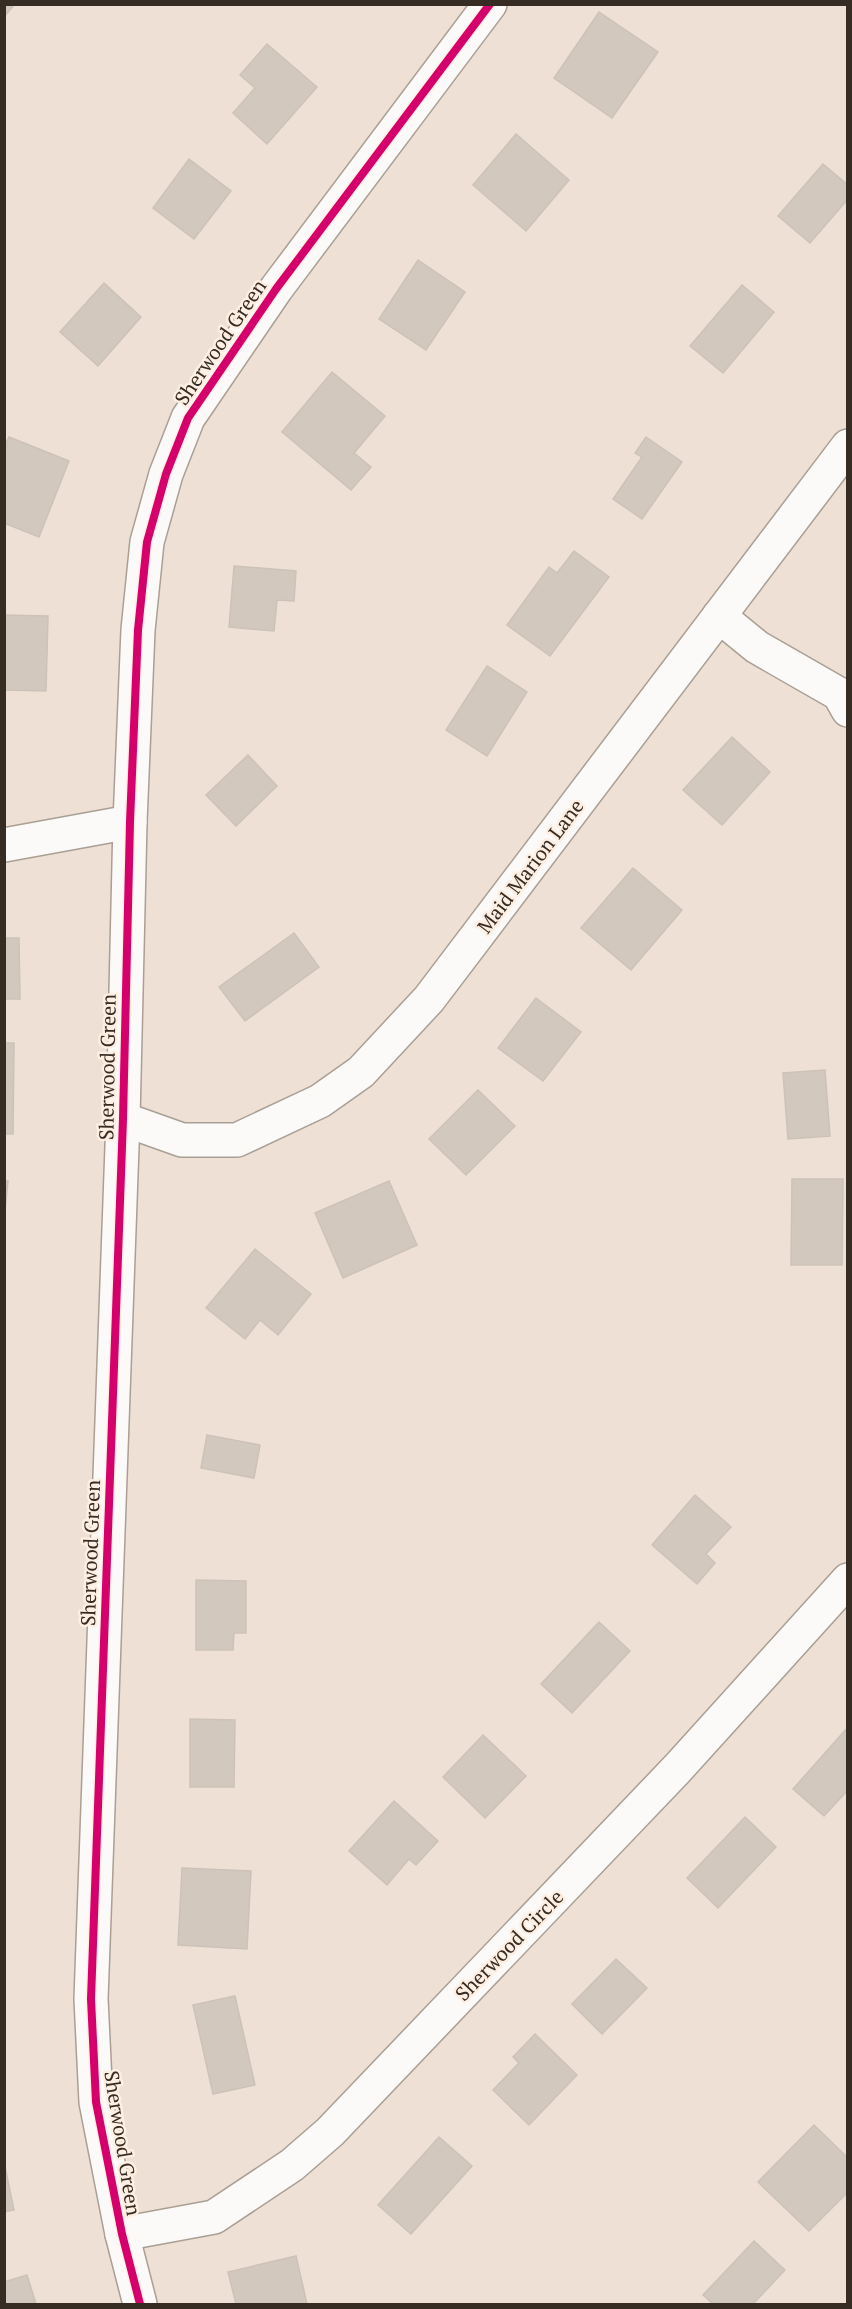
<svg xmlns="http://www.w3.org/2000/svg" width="852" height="2309" font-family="'PT Serif',serif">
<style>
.building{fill:#d3c8be;stroke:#cdc2b9;stroke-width:1.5}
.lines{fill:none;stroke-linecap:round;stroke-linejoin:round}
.minor-casing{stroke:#a99f95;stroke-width:36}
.minor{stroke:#fcfaf9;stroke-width:33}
.cycleway-casing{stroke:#feefe2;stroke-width:11}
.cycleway{stroke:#d6006c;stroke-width:8}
.labels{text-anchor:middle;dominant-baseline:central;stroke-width:5;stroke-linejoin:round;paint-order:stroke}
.street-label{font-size:20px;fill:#362c24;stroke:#feefe2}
</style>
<rect width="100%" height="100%" fill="#eee0d4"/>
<g class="building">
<path d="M4 4H15L4 17Z"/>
<path d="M599 12 658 52 612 118 554 78Z"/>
<path d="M267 44 317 87 267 144 233 113 255 88 240 75Z"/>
<path d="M516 134 569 180 526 231 473 185Z"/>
<path d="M189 159 231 191 194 239 153 208Z"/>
<path d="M823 164 848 185V199L810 243 778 216Z"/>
<path d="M418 260 465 292 426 350 379 319Z"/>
<path d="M104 283 141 317 98 366 60 332Z"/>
<path d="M742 285 774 312 723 373 690 346Z"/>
<path d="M332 372 385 416 354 453 371 467 351 490 282 432Z"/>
<path d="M9 437 69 461 39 537 4 523V448Z"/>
<path d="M646 437 682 462 642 519 613 499 642 457 635 453Z"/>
<path d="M574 551 609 577 550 656 507 625 549 567 557 573Z"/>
<path d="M234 566 296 571 294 601 277 600 274 631 229 627Z"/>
<path d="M4 615 48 616 46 691 4 690Z"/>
<path d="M487 666 527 692 487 756 446 730Z"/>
<path d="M732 737 770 772 722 825 683 790Z"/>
<path d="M248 755 277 786 236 826 206 795Z"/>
<path d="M633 868 682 910 631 970 581 928Z"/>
<path d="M294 933 319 967 245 1021 219 987Z"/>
<path d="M4 938H19L20 999H4Z"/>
<path d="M536 998 581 1032 543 1081 498 1048Z"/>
<path d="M4 1043H14L13 1134H4Z"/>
<path d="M825 1070 830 1136 788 1139 783 1073Z"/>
<path d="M478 1090 515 1126 466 1175 429 1139Z"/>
<path d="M792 1179H843L842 1265H791Z"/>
<path d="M4 1181H8L4 1220Z"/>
<path d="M389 1181 417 1245 343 1278 315 1213Z"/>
<path d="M255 1249 311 1294 278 1335 260 1320 245 1339 206 1308Z"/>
<path d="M207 1435 260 1445 254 1478 201 1468Z"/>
<path d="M695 1495 731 1527 706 1554 715 1563 697 1584 652 1545Z"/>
<path d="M196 1580 246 1581V1633H234L233 1650H196Z"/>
<path d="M599 1622 630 1651 572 1713 541 1684Z"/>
<path d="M190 1719 235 1720 234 1787H190Z"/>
<path d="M848 1727V1790L824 1816 793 1789Z"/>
<path d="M483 1735 526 1776 485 1818 443 1777Z"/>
<path d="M394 1801 438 1841 416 1865 409 1859 387 1885 349 1851Z"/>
<path d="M745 1817 776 1847 718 1908 687 1878Z"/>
<path d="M182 1868 251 1871 247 1949 178 1945Z"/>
<path d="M616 1959 647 1988 602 2034 572 2004Z"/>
<path d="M235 1996 255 2085 213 2094 193 2005Z"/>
<path d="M535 2034 577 2075 529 2125 493 2090 519 2063 513 2057Z"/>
<path d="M814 2125 848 2158V2192L809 2231 758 2182Z"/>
<path d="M439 2137 472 2166 411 2234 378 2205Z"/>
<path d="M4 2162 14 2210 4 2212Z"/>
<path d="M754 2241 785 2270 753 2304H713L703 2295Z"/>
<path d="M296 2256 307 2304H236L228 2272Z"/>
<path d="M27 2275 36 2304H4V2282Z"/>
</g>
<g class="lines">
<defs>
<g id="minor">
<path d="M719 616 757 647 839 694 848 710"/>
<path d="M4 845 130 822"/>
<path d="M123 1119 182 1140H237L320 1101 361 1072 429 999 848 446"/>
<path d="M122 2234 214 2217 292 2165 330 2132 677 1769 848 1580"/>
<path d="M140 2304 122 2234 96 2102 91 1999 123 1119 130 822 138 630 147 542 166 474 188 418 276 289 490 4"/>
</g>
</defs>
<use href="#minor" class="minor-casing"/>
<use href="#minor" class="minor"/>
<defs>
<path id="cycleway" d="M140 2304 122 2234 96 2102 91 1999 123 1119 130 822 138 630 147 542 166 474 188 418 276 289 490 4"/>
</defs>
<use href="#cycleway" class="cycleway-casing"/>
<use href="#cycleway" class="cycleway"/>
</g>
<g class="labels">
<g class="street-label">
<text transform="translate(220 342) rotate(-56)">Sherwood Green</text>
<text transform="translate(530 866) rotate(-53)">Maid Marion Lane</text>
<text transform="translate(107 1067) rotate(-89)">Sherwood Green</text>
<text transform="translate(90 1553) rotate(-88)">Sherwood Green</text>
<text transform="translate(509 1945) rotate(-46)">Sherwood Circle</text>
<text transform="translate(123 2143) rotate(81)">Sherwood Green</text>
</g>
</g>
<rect width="852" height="2309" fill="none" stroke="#362c24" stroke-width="12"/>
</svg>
